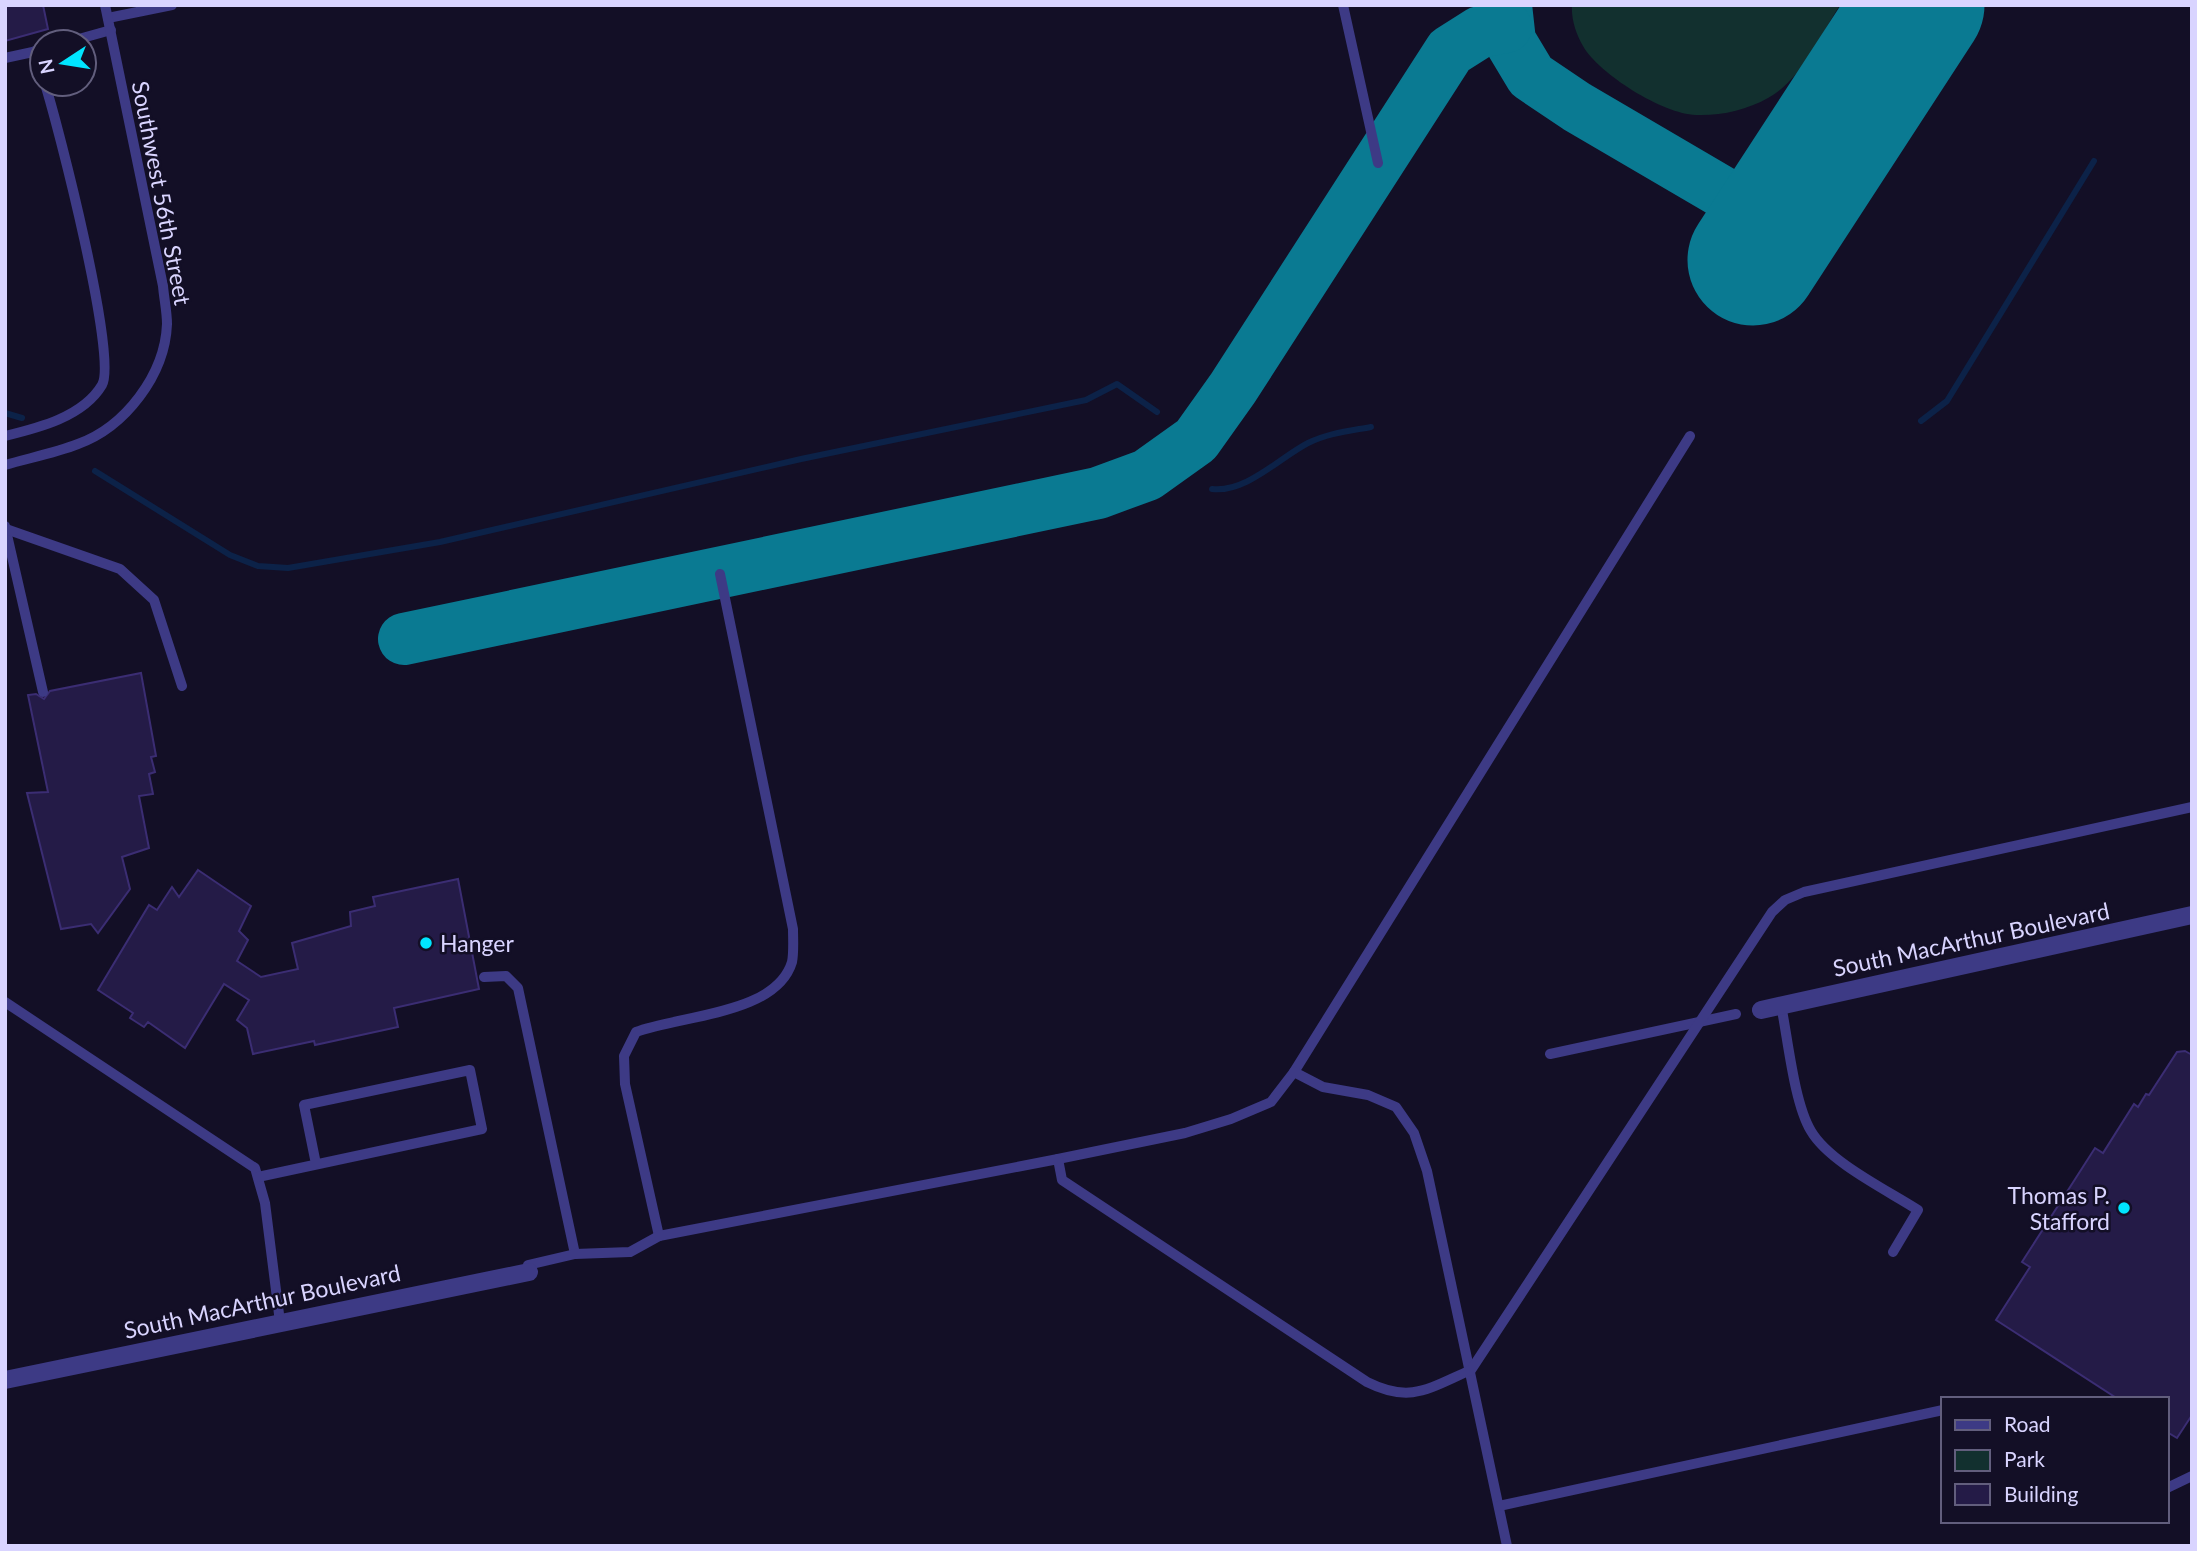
<svg xmlns="http://www.w3.org/2000/svg" width="2197" height="1551" font-family="Lato,sans-serif">
<style>
.green{fill:#12302f}
.lines{fill:none;stroke-linecap:round;stroke-linejoin:round}
.stream{stroke:#0c2248;stroke-width:6}
.taxiway{stroke:#0a7a92;stroke-width:52}
.runway{stroke:#0a7a92;stroke-width:131}
.building{fill:#241b47;stroke:#3b2d73;stroke-width:2}
.service{stroke:#3d3a85;stroke-width:10}
.minor{stroke:#3d3a85;stroke-width:18}
.poi-dot{fill:#00e5ff;stroke:#130f26;stroke-width:2.5}
.labels{text-anchor:middle;dominant-baseline:central;stroke-width:5;stroke-linejoin:round;paint-order:stroke}
.street-label{font-size:23px;fill:#d9d4ff;stroke:#130f26}
.poi-label{font-size:23px;fill:#d9d4ff;stroke:#130f26;text-anchor:start}
</style>
<rect width="100%" height="100%" fill="#130f26"/>
<path class="green" d="M1572 5H1840C1820 36 1801 80 1768 98 1747 110 1720 116 1696 115 1663 114 1599 74 1583 46 1576 34 1571 19 1572 5Z"/>
<g class="lines">
<g class="stream">
<path d="M5 413 22 418"/>
<path d="M1921 421 1947 401 2094 161"/>
<path d="M95 471 230 555 258 566 288 568 440 542 801 459 1086 400 1117 384 1157 412"/>
<path d="M1212 489C1246 493 1279 458 1308 443 1328 433 1349 431 1371 427"/>
</g>
<g class="taxiway">
<path d="M1506 5 1510 41 1531 76 1577 107 1777 224"/>
<path d="M404 639 1098 493 1147 475 1196 440 1233 388 1450 51 1480 32 1506 27"/>
</g>
<path class="runway" d="M1753 260 1919 5"/>
</g>
<g class="building">
<path d="M5 5H43L48 29 5 41Z"/>
<path d="M141 673 156 756 151 757 155 772 149 774 153 794 139 796 149 848 122 857 130 889 98 933 91 924 61 929 27 793 48 792 28 695 36 694 44 699 50 691Z"/>
<path d="M198 870 251 906 239 931 248 940 237 961 261 977 298 969 292 943 351 926 350 912 375 906 373 897 458 879 479 989 394 1008 398 1027 315 1045 314 1041 253 1054 247 1028 237 1020 249 1000 224 984 185 1048 148 1022 144 1027 130 1018 133 1013 98 990 149 905 157 910 172 887 179 897Z"/>
<path d="M2185 1051 2192 1055V1415L2177 1438 2167 1432V1399H2118L1996 1320 2030 1267 2022 1262 2095 1148 2103 1153 2134 1104 2138 1107 2146 1094 2149 1095 2177 1052Z"/>
</g>
<g class="lines">
<g class="service">
<path d="M1343 5 1378 163"/>
<path d="M108 18 172 5"/>
<path d="M68 42 111 30"/>
<path d="M35 51 42 76"/>
<path d="M5 58 42 50"/>
<path d="M5 436C38 428 83 417 102 385 118 358 58 125 45 84"/>
<path d="M5 465C29 458 55 453 78 444 125 427 165 375 167 324 167 312 164 298 163 286L105 5"/>
<path d="M5 526 43 692"/>
<path d="M6 529 120 569 154 600 182 686"/>
<path d="M484 977 506 976 518 988 575 1254"/>
<path d="M5 1002 255 1168 265 1203 280 1322"/>
<path d="M1781 1005C1788 1039 1794 1103 1811 1131 1829 1162 1887 1190 1918 1210L1893 1252"/>
<path d="M1550 1054 1736 1014"/>
<path d="M1294 1072 1690 436"/>
<path d="M1058 1159 1185 1133 1231 1119 1271 1102 1294 1072 1323 1087 1368 1095 1396 1107 1414 1133 1427 1171 1507 1546"/>
<path d="M258 1177 482 1129 470 1070 304 1105 316 1164"/>
<path d="M659 1236 625 1084 624 1056 636 1032C680 1015 776 1015 792 962 794 952 793 939 793 929L720 574"/>
<path d="M528 1265 575 1254 630 1252 659 1236 1058 1159 1062 1180 1367 1382C1411 1404 1429 1388 1471 1370L1772 912 1785 900 1804 892 2192 807"/>
<path d="M2167 1488 2192 1476"/>
<path d="M1499 1506 1943 1410"/>
</g>
<g class="minor">
<path d="M1761 1010 2192 915"/>
<path d="M5 1380 529 1272"/>
</g>
</g>
<g class="poi-dot">
<circle cx="426" cy="943" r="7"/>
<circle cx="2124" cy="1208" r="7"/>
</g>
<g class="labels">
<g class="street-label">
<text transform="translate(162 193) rotate(79)">Southwest 56th Street</text>
<text transform="translate(1971 939) rotate(-12)">South MacArthur Boulevard</text>
<text transform="translate(262 1301) rotate(-12)">South MacArthur Boulevard</text>
</g>
<g class="poi-label">
<text x="440" y="943">Hanger</text>
<text x="2110" y="1195" text-anchor="end">Thomas P.<tspan x="2110" dy="26">Stafford</tspan></text>
</g>
</g>
<rect width="2197" height="1551" fill="none" stroke="#d9d4ff" stroke-width="14"/>
<rect x="1941" y="1397" width="228" height="126" fill="#130f26" stroke="#625e7d" stroke-width="2"/>
<rect x="1955" y="1420" width="35" height="10" fill="#3d3a85" stroke="#625e7d" stroke-width="2"/>
<text x="2004" y="1432" font-size="21" fill="#d9d4ff">Road</text>
<rect x="1955" y="1450" width="35" height="21" fill="#12302f" stroke="#625e7d" stroke-width="2"/>
<text x="2004" y="1467" font-size="21" fill="#d9d4ff">Park</text>
<rect x="1955" y="1484" width="35" height="21" fill="#241b47" stroke="#625e7d" stroke-width="2"/>
<text x="2004" y="1502" font-size="21" fill="#d9d4ff">Building</text>
<g transform="translate(63 63) rotate(258)"><circle r="33" fill="#130f26" stroke="#625e7d" stroke-width="2"/>
<path d="M0-5L12 26L0 18L-12 26Z" fill="#00e5ff"/>
<text y="-10" font-size="19" font-weight="bold" text-anchor="middle" fill="#d9d4ff">N</text>
</g>
</svg>
